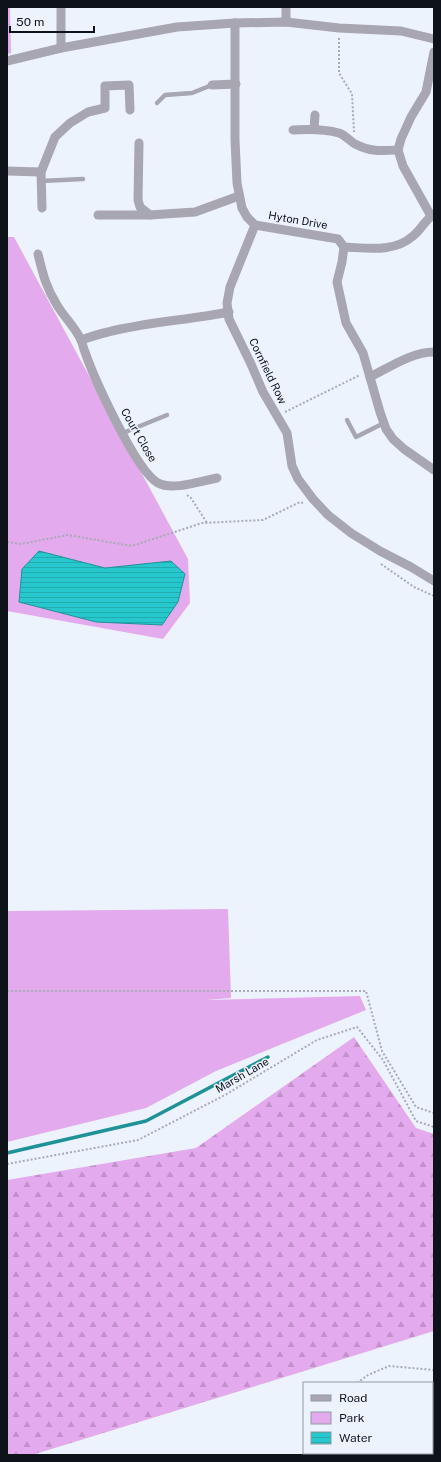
<svg xmlns="http://www.w3.org/2000/svg" width="441" height="1462" font-family="'Public Sans',sans-serif">
<style>
.green{fill:#e4aaee}
.forest{fill:url(#forest-firs)}
.park{fill:url(#park-tufts)}
.water{fill:url(#water-rules);stroke:#1f9297}
.lines{fill:none;stroke-linecap:round;stroke-linejoin:round}
.stream{stroke:#1f9297;stroke-width:3.5}
.path{stroke:#a6abb4;stroke-width:2;stroke-dasharray:2 2;stroke-linecap:butt}
.service{stroke:#a7a6b1;stroke-width:4.5}
.minor{stroke:#a7a6b1;stroke-width:9}
.labels{text-anchor:middle;dominant-baseline:central;stroke-width:3;stroke-linejoin:round;paint-order:stroke}
.street-label{font-size:11px;fill:#0e131a;stroke:#edf3fc}
</style>
<defs>
<pattern id="forest-firs" width="22" height="20" patternUnits="userSpaceOnUse"><rect width="22" height="20" fill="#e4aaee"/><path d="M5 1l3.5 6h-7zM16 11l3.5 6h-7z" fill="#c291cc"/></pattern>
<pattern id="park-tufts" width="24" height="20" patternUnits="userSpaceOnUse"><rect width="24" height="20" fill="#e4aaee"/><path d="M3 7l-1-3M5 7V3M7 7l1-3M15 17l-1-3M17 17v-4M19 17l1-3" fill="none" stroke="#c291cc"/></pattern>
<pattern id="water-rules" width="6" height="5" patternUnits="userSpaceOnUse"><rect width="6" height="5" fill="#26c8cd"/><path d="M0 2.5h6" fill="none" stroke="#21abaf"/></pattern>
</defs>
<rect width="100%" height="100%" fill="#edf3fc"/>
<g class="green">
<path d="M7 237H14L188 559 190 603 163 639 7 611Z"/>
<path d="M228 909 231 998 206 1000 360 996 366 1010 216 1071 146 1108 7 1142V911Z"/>
</g>
<g class="forest">
<path d="M354 1037 416 1128 434 1134V1331L32 1455H7V1180L196 1148Z"/>
<path d="M432 1443 434 1446V1455H354L356 1453H432Z"/>
</g>
<path class="park" d="M7 7H10L11 53 7 54Z"/>
<path class="water" d="M39 551 105 568 171 561 185 574 178 602 162 625 96 622 19 602 22 569Z"/>
<g class="lines">
<path class="stream" d="M7 1153 146 1121 268 1057"/>
<g class="path">
<path d="M339 38V73L352 94 354 132"/>
<path d="M285 412 360 375"/>
<path d="M187 495 191 498 207 523"/>
<path d="M7 542 21 544 68 535 132 546 202 523 263 520 300 502 303 503"/>
<path d="M381 564 414 587 434 596"/>
<path d="M7 991H366L382 1051 416 1107 434 1113"/>
<path d="M7 1164 138 1140 225 1095 317 1040 357 1027 383 1060 416 1121 434 1127"/>
<path d="M357 1383 368 1375 389 1366 434 1370"/>
<path d="M323 1455 327 1453"/>
</g>
<g class="service">
<path d="M157 103 165 95 192 93 212 85"/>
<path d="M41 181 83 179"/>
<path d="M347 420 356 437 384 423"/>
<path d="M123 433 167 415"/>
</g>
<g class="minor">
<path d="M286 7V22"/>
<path d="M235 23V140L237 183 242 208 247 217 255 225 338 239 344 247 342 262 337 282 346 323 363 353 380 412 386 429 393 439 404 449 434 470"/>
<path d="M61 48V7"/>
<path d="M7 61 61 48 177 27 235 23 286 22 339 28 401 31 434 39"/>
<path d="M212 85 236 84"/>
<path d="M314 129 315 115"/>
<path d="M293 130C309 129 324 129 339 133 345 135 350 141 355 144 371 152 381 151 398 150"/>
<path d="M139 143 138 200 140 207 150 215 195 212 239 196"/>
<path d="M7 171 41 172"/>
<path d="M42 208 41 172 55 137 70 123 88 112 105 108V86L129 85 130 110"/>
<path d="M98 215H150"/>
<path d="M431 216 403 166 398 150 401 139 411 117 426 92 434 52"/>
<path d="M255 225 230 287 227 303 229 319 251 364 263 392 287 433 292 466 298 479 313 499 328 515 351 533 380 551 411 567 434 581"/>
<path d="M344 247C367 248 394 253 413 236 421 230 425 220 434 214"/>
<path d="M38 254C43 275 46 287 57 305 64 317 75 327 81 340 83 344 83 348 85 352 94 378 136 471 158 483 172 491 201 481 217 478"/>
<path d="M81 340C90 337 99 334 108 332 147 322 189 320 229 312"/>
<path d="M370 377C390 367 412 352 434 352"/>
</g>
</g>
<g class="labels">
<g class="street-label">
<text transform="translate(298 220) rotate(10)">Hyton Drive</text>
<text transform="translate(268 371) rotate(64)">Cornfield Row</text>
<text transform="translate(139 435) rotate(60)">Court Close</text>
<text transform="translate(242 1075) rotate(-30)">Marsh Lane</text>
</g>
</g>
<rect width="441" height="1462" fill="none" stroke="#0e131a" stroke-width="16"/>
<rect x="303" y="1382" width="130" height="72" fill="#edf3fc" stroke="#9499a2"/>
<rect x="311" y="1395" width="20" height="6" fill="#a7a6b1" stroke="#9499a2"/>
<text x="339" y="1402" font-size="12" fill="#0e131a">Road</text>
<rect x="311" y="1412" width="20" height="12" fill="#e4aaee" stroke="#9499a2"/>
<text x="339" y="1422" font-size="12" fill="#0e131a">Park</text>
<rect x="311" y="1432" width="20" height="12" fill="url(#water-rules)" stroke="#9499a2"/>
<text x="339" y="1442" font-size="12" fill="#0e131a">Water</text>
<path d="M10 26v6h84v-6" fill="none" stroke="#0e131a" stroke-width="2"/>
<text x="16" y="26" font-size="12" fill="#0e131a" stroke="#edf3fc" stroke-width="3" paint-order="stroke">50 m</text>
</svg>
